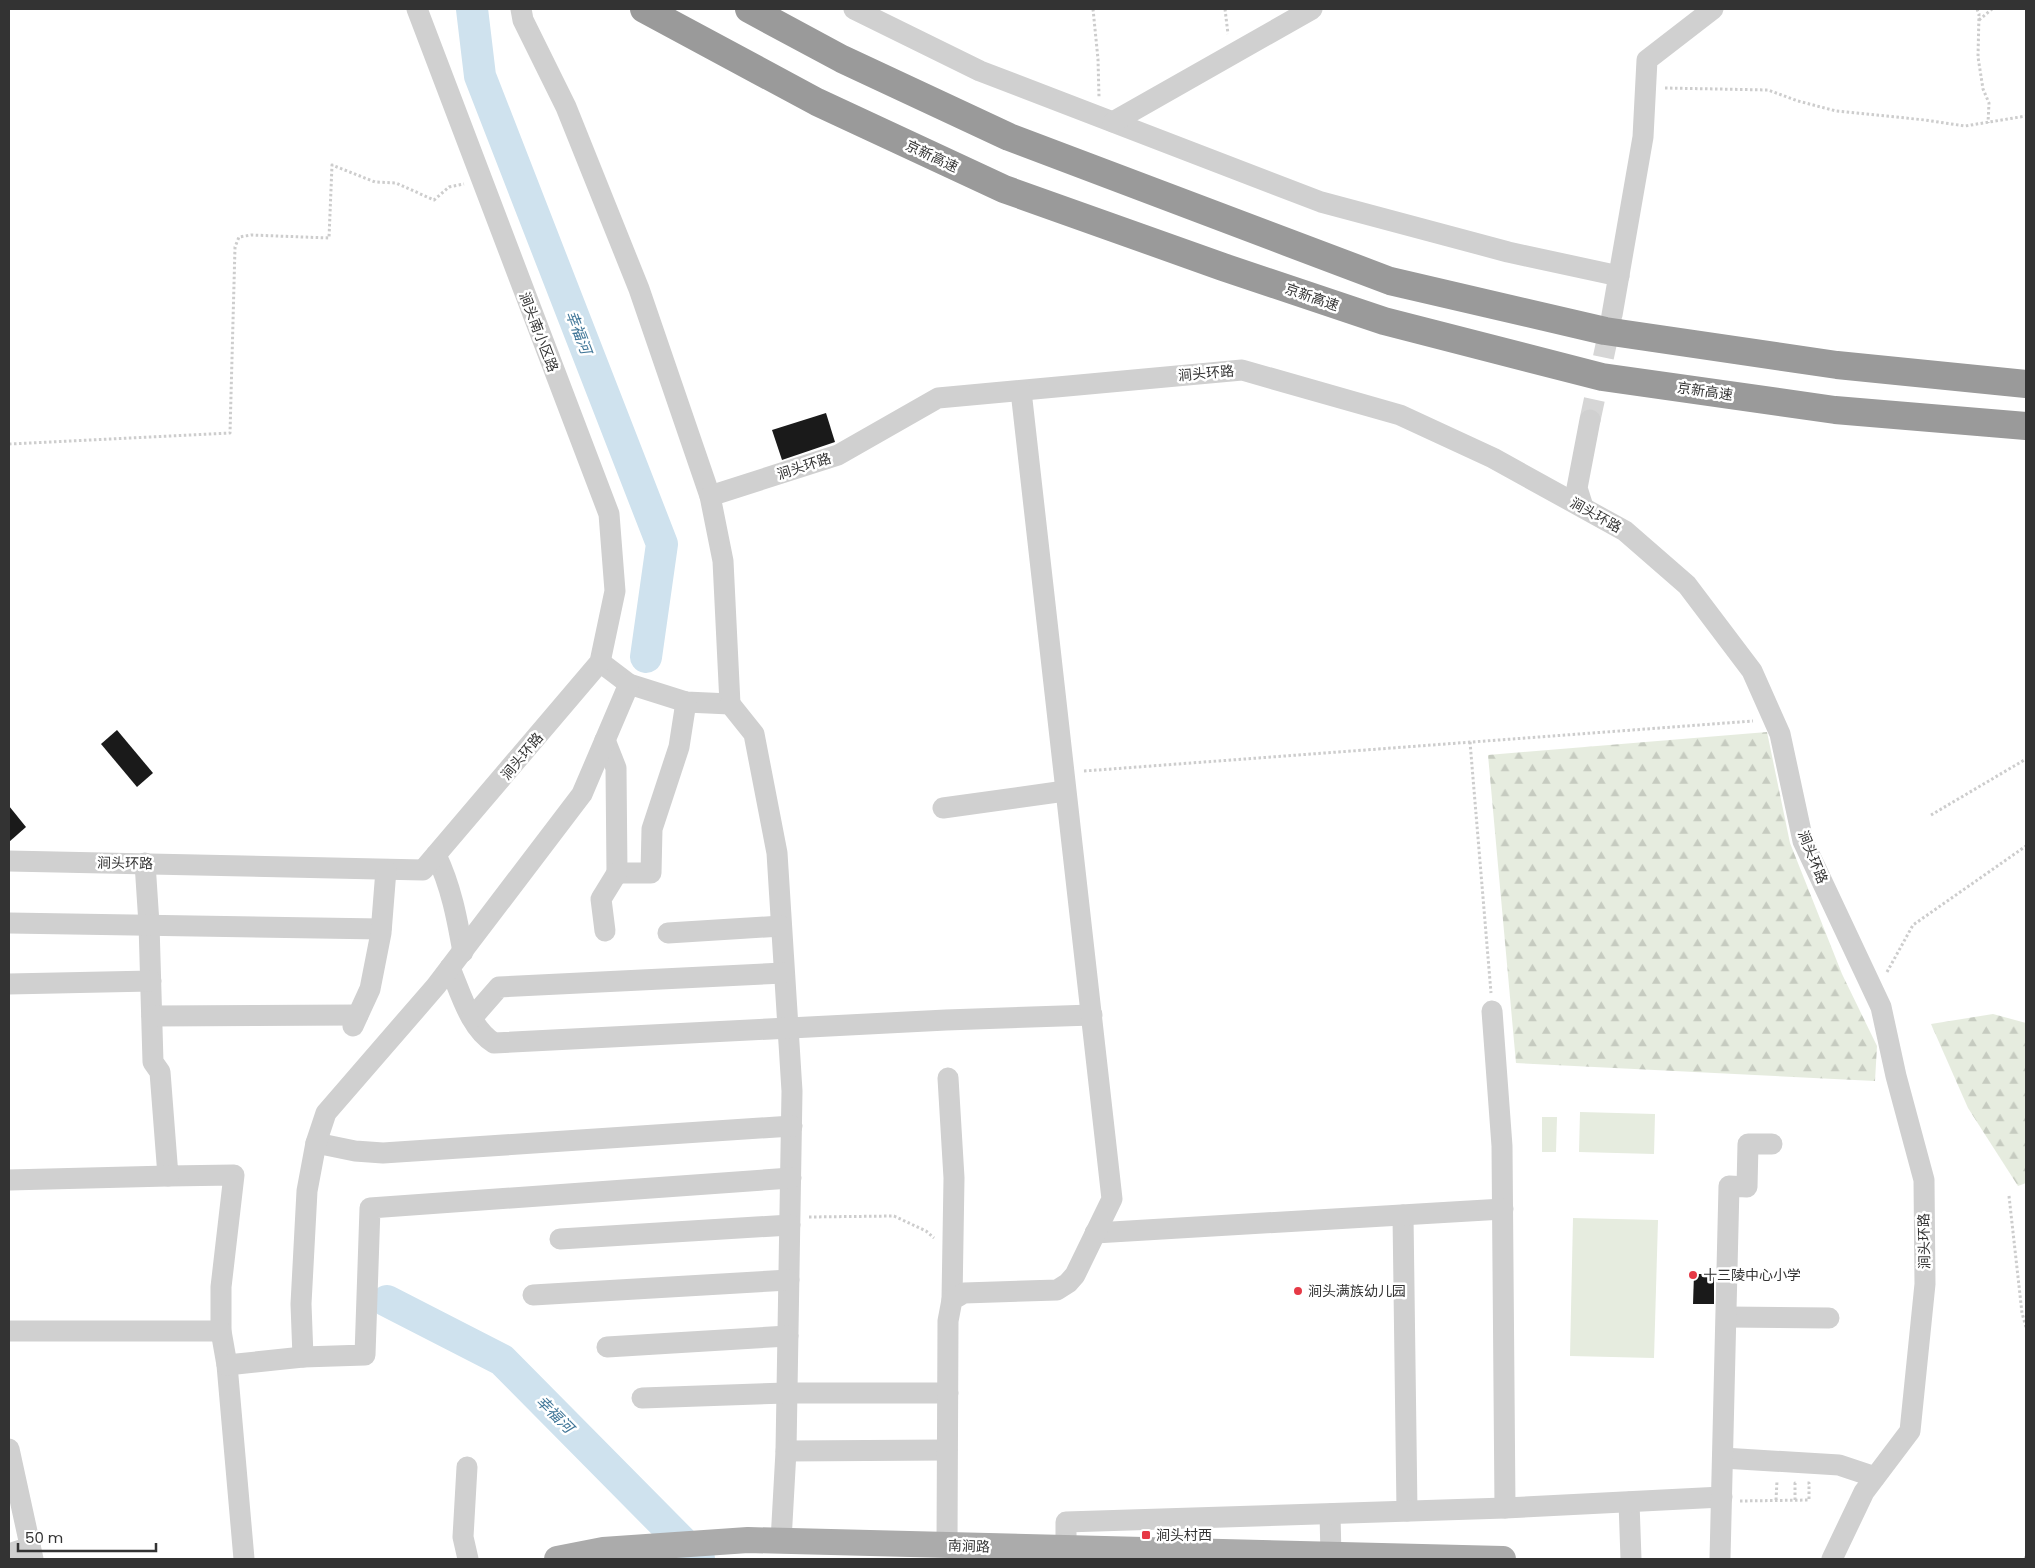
<svg xmlns="http://www.w3.org/2000/svg" width="2035" height="1568" font-family="Poppins,'Noto Sans SC',sans-serif">
<style>
.green{fill:#e6ecdf}
.forest{fill:url(#forest-firs)}
.lines{fill:none;stroke-linecap:round;stroke-linejoin:round}
.river{stroke:#cfe2ee;stroke-width:32}
.building{fill:#1a1a1a}
.minor-tunnel{stroke:#d6d6d6;stroke-width:21;stroke-dasharray:21 11;stroke-linecap:butt}
.path{stroke:#cdcdcd;stroke-width:3;stroke-dasharray:2.5 2.5;stroke-linecap:butt}
.minor{stroke:#d0d0d0;stroke-width:21}
.major{stroke:#ababab;stroke-width:26}
.highway{stroke:#9a9a9a;stroke-width:28}
.poi-dot{fill:#e63946;stroke:#fff;stroke-width:2}
.labels{text-anchor:middle;dominant-baseline:central;stroke-width:5;stroke-linejoin:round;paint-order:stroke}
.street-label{font-size:14px;fill:#333;stroke:#fff}
.poi-label{font-size:14px;fill:#333;stroke:#fff;text-anchor:start}
.water-label{font-size:15px;font-style:italic;fill:#3f7597;stroke:#fff}
</style>
<defs>
<pattern id="forest-firs" width="22" height="20" patternUnits="userSpaceOnUse" patternTransform="scale(1.25)"><rect width="22" height="20" fill="#e6ecdf"/><path d="M5 1l3.5 6h-7zM16 11l3.5 6h-7z" fill="#c6cbc0"/></pattern>
</defs>
<rect width="100%" height="100%" fill="#fff"/>
<g class="green">
<path d="M1580 1112 1655 1114 1654 1154 1579 1152Z"/>
<path d="M1542 1117H1557L1556 1152H1542Z"/>
<path d="M1573 1218 1658 1220 1654 1358 1570 1356Z"/>
</g>
<g class="forest">
<path d="M1767 732 1790 843 1842 974 1877 1046 1875 1081 1516 1063 1488 755Z"/>
<path d="M1993 1014 2026 1023V1183L2018 1186 1968 1108 1931 1024Z"/>
</g>
<g class="lines">
<g class="river">
<path d="M472 9 480 76 662 544 646 657"/>
<path d="M387 1301 502 1360 699 1559"/>
</g>
</g>
<g class="building">
<path d="M826 413 835 442 782 460 772 430Z"/>
<path d="M117 730 153 773 137 787 101 744Z"/>
<path d="M9 806 26 827 9 842Z"/>
<path d="M1694 1274H1714V1304H1693Z"/>
</g>
<g class="lines">
<path class="minor-tunnel" d="M1590 420 1612 317"/>
<g class="path">
<path d="M1093 9 1098 59 1099 97"/>
<path d="M1225 9 1228 34"/>
<path d="M1977 9 1979 14 1978 57 1983 89 1989 103 1988 123"/>
<path d="M1979 20 1992 9"/>
<path d="M1665 88 1768 90 1798 101 1836 111 1925 120 1965 126 2026 116"/>
<path d="M9 444 230 433 235 247 239 237 251 235 329 238 332 165 375 182 396 183 434 200 449 187 464 184"/>
<path d="M1470 742 1491 993"/>
<path d="M1084 771 1753 721"/>
<path d="M1931 815 2026 759"/>
<path d="M1887 972 1913 925 2026 846"/>
<path d="M2009 1196 2022 1313 2026 1327"/>
<path d="M809 1217 894 1216 926 1231 934 1238"/>
<path d="M1776 1500 1777 1481"/>
<path d="M1795 1500V1483H1798"/>
<path d="M1740 1501 1809 1500V1483H1807"/>
<path d="M2025 1559 2026 1556"/>
</g>
<g class="minor">
<path d="M521 9 523 20 566 107 639 289 710 496"/>
<path d="M854 9 980 71 1321 202 1508 252 1619 276"/>
<path d="M1113 122 1312 9"/>
<path d="M1612 315 1643 137 1647 60 1713 9"/>
<path d="M1583 507 1577 488 1590 420"/>
<path d="M600 662 629 684 686 702 730 704"/>
<path d="M730 704 723 561 710 496 838 455 938 398 1242 370 1400 415 1493 458 1625 531 1687 585 1752 671 1780 734 1803 841 1881 1007 1896 1076 1924 1180 1925 1284 1910 1431 1864 1492 1832 1559"/>
<path d="M730 704 754 734 777 853 792 1091 786 1451 781 1541"/>
<path d="M605 740 616 768 617 873H651L652 829 679 747 686 702"/>
<path d="M943 808 1065 791"/>
<path d="M436 855C451 886 457 918 463 952"/>
<path d="M9 861 423 870 600 662 615 591 609 514 417 9"/>
<path d="M145 863 149 924 153 1062 160 1072 168 1176 234 1175 221 1287V1331L227 1365 244 1559"/>
<path d="M9 923 381 929"/>
<path d="M605 931 601 899 617 873"/>
<path d="M668 933 781 926"/>
<path d="M450 968C461 994 470 1028 494 1043L946 1020 1092 1015"/>
<path d="M9 984 151 981"/>
<path d="M1492 1011 1502 1146 1505 1508"/>
<path d="M152 1016 358 1015"/>
<path d="M472 1018 499 987 784 973"/>
<path d="M353 1026 370 989 381 933 386 870"/>
<path d="M948 1078 954 1178 952 1300"/>
<path d="M316 1143 355 1151 383 1153 792 1126"/>
<path d="M9 1180 168 1176"/>
<path d="M1403 1215 1407 1511"/>
<path d="M1095 1233 1503 1209"/>
<path d="M560 1239 790 1225"/>
<path d="M533 1295 789 1280"/>
<path d="M1727 1317 1829 1318"/>
<path d="M9 1331H221"/>
<path d="M607 1347 788 1336"/>
<path d="M303 1357 301 1304 307 1191 316 1143 326 1113 436 986 582 794 629 684"/>
<path d="M227 1365 303 1357 365 1355 370 1208 791 1178"/>
<path d="M642 1398 787 1393H948"/>
<path d="M9 1449 33 1559"/>
<path d="M786 1451 947 1450"/>
<path d="M1723 1458 1839 1465 1875 1477"/>
<path d="M467 1467 463 1537 468 1559"/>
<path d="M1629 1502 1631 1559"/>
<path d="M1330 1514 1331 1556"/>
<path d="M947 1545 948 1321 952 1300 964 1293 1057 1290 1068 1283 1075 1275 1112 1199 1021 391"/>
<path d="M9 1554 30 1547"/>
<path d="M1071 1559 1066 1549V1522L1505 1508 1722 1497"/>
<path d="M1720 1559 1729 1186 1747 1187 1748 1144H1772"/>
</g>
<path class="major" d="M557 1559 603 1550 748 1540 1503 1559"/>
<g class="highway">
<path d="M644 9 817 102 1004 189 1223 267 1384 321 1602 377 1835 410 2026 426"/>
<path d="M749 9 842 59 1009 137 1390 281 1605 331 1837 365 2026 384"/>
</g>
</g>
<g class="poi-dot">
<circle cx="1693" cy="1275" r="5"/>
<circle cx="1298" cy="1291" r="5"/>
<rect x="1141" y="1530" width="10" height="10" rx="2.5"/>
</g>
<g class="labels">
<g class="street-label">
<text transform="translate(932 156) rotate(25)">京新高速</text>
<text transform="translate(1312 297) rotate(19)">京新高速</text>
<text transform="translate(539 332) rotate(69)">涧头南小区路</text>
<text transform="translate(1206 373) rotate(-5)">涧头环路</text>
<text transform="translate(1705 391) rotate(8)">京新高速</text>
<text transform="translate(804 466) rotate(-18)">涧头环路</text>
<text transform="translate(1596 515) rotate(29)">涧头环路</text>
<text transform="translate(522 756) rotate(-50)">涧头环路</text>
<text transform="translate(1813 857) rotate(68)">涧头环路</text>
<text transform="translate(125 863) rotate(1)">涧头环路</text>
<text transform="translate(1924 1241) rotate(-91)">涧头环路</text>
<text transform="translate(969 1546) rotate(2)">南涧路</text>
</g>
<g class="poi-label">
<text x="1703" y="1275">十三陵中心小学</text>
<text x="1308" y="1291">涧头满族幼儿园</text>
<text x="1156" y="1535">涧头村西</text>
</g>
<g class="water-label">
<text transform="translate(579 332) rotate(69)">幸福河</text>
<text transform="translate(555 1414) rotate(45)">幸福河</text>
</g>
</g>
<rect width="2035" height="1568" fill="none" stroke="#333333" stroke-width="20"/>
<path d="M18 1543v8h138v-8" fill="none" stroke="#333333" stroke-width="2.5"/>
<text x="25" y="1543" font-size="15" fill="#333333" stroke="#ffffff" stroke-width="4" paint-order="stroke">50 m</text>
</svg>
